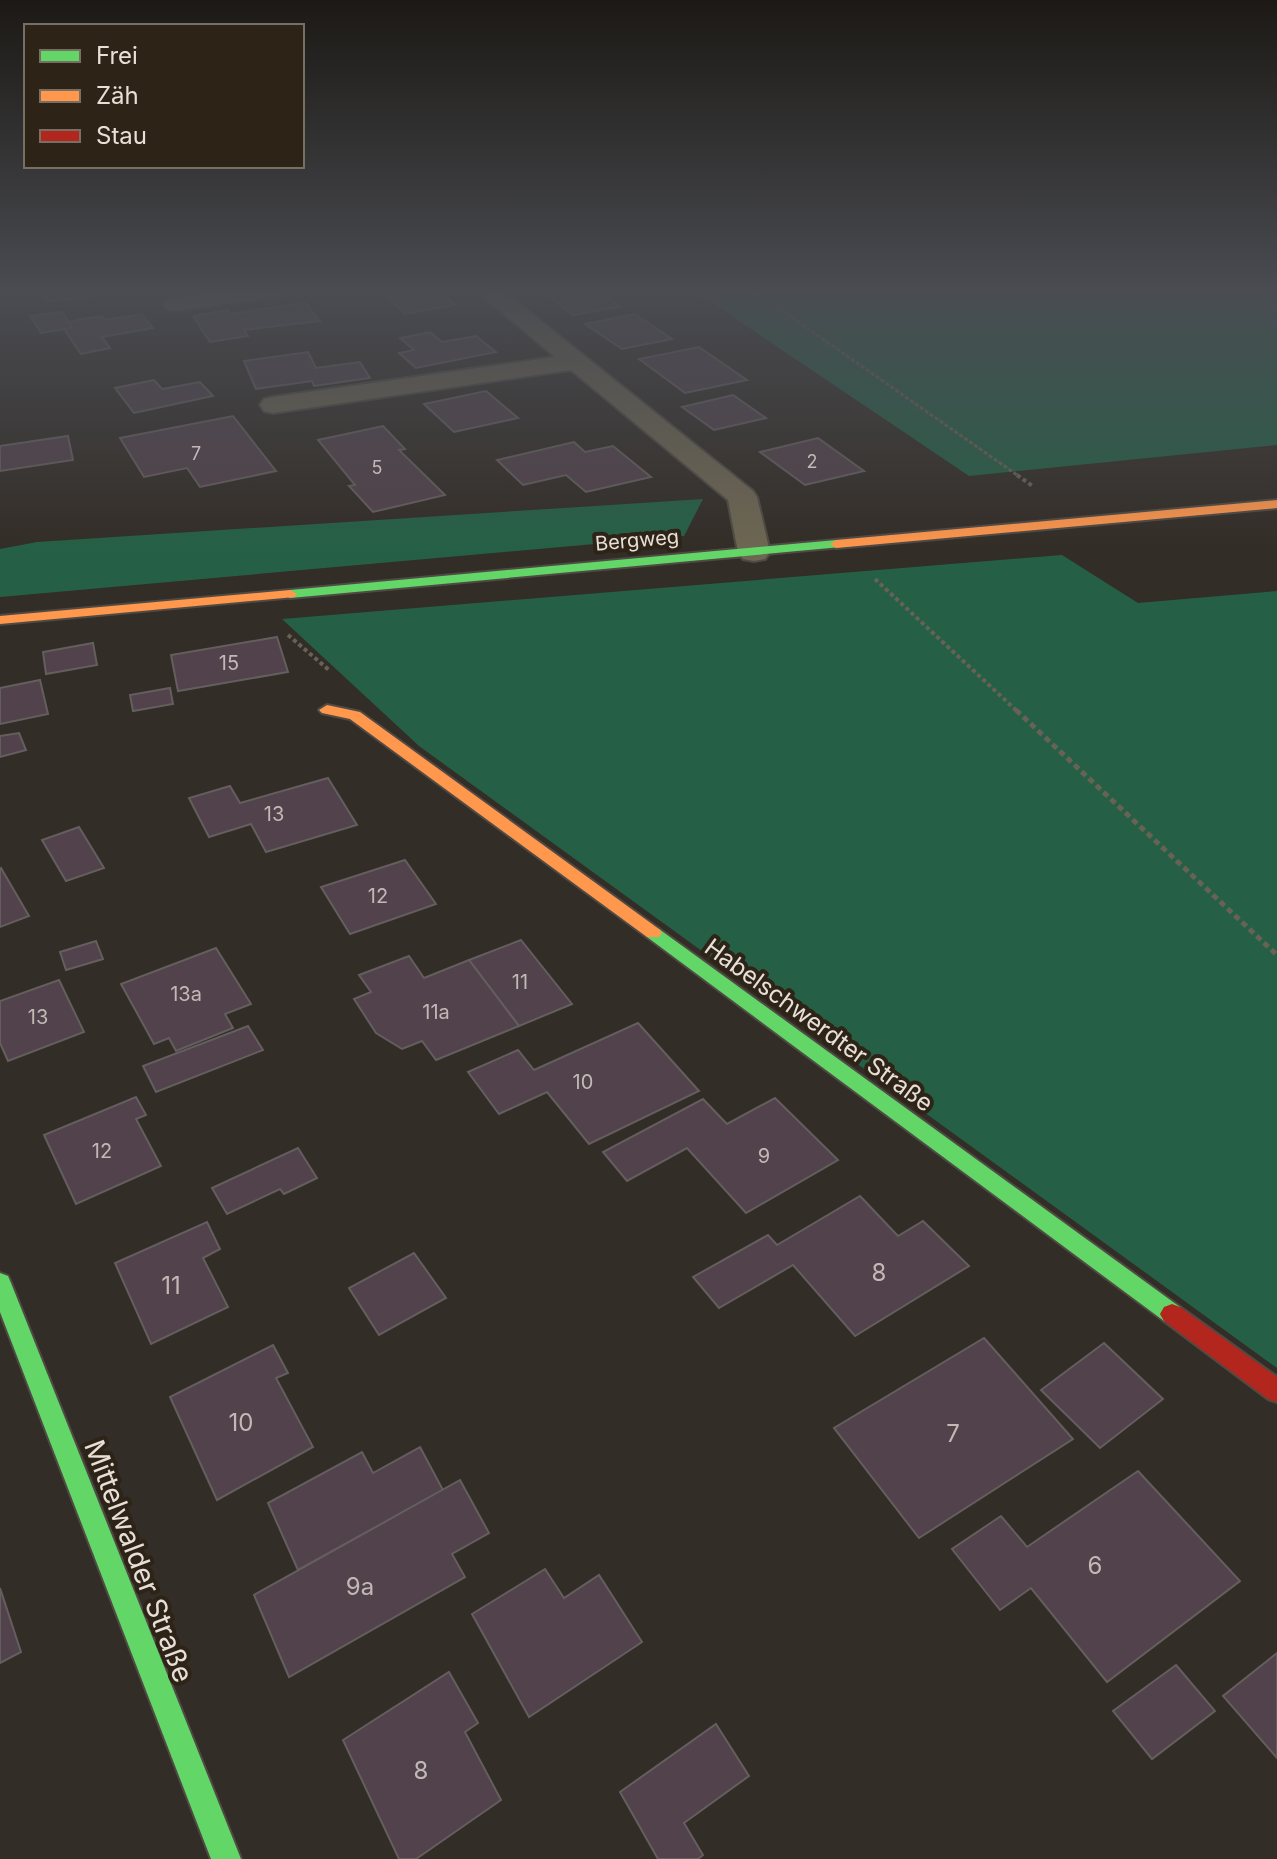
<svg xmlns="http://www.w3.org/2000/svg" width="1277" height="1859" font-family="Inter,sans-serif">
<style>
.green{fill:#256046}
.building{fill:#52424b;stroke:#645e5e;stroke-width:2}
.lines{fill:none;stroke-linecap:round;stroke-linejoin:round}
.street-casing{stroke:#4f4a44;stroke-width:4}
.fast-casing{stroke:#4f4a44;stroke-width:4}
.slow-casing{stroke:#4f4a44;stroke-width:4}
.jam-casing{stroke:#4f4a44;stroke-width:4}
.path-far2{stroke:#676255;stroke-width:3;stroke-dasharray:4 2;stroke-linecap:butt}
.path-far1{stroke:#676255;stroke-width:4;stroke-dasharray:4 3;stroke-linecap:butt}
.path{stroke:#676255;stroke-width:5;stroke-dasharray:6 4;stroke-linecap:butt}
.street{fill:#6d6652;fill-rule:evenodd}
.fast{fill:#63d668;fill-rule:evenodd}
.slow{fill:#ff974d;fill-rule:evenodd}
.jam{fill:#b3261e;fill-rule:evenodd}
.labels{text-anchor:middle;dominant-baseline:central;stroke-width:8;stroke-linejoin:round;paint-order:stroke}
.far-number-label{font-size:18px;fill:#c2b8b5}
.far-street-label{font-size:20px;fill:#e8e0d8;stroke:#2e2317}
.number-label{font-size:20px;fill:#c2b8b5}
.street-label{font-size:24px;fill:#e8e0d8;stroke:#2e2317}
.near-number-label{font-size:24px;fill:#c2b8b5}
.near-street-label{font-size:28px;fill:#e8e0d8;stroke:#2e2317}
</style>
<rect width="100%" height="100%" fill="#332d27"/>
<g class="green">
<path d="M693 290H1277V445L969 476Z"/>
<path d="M703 499 684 536 0 597V549L37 542Z"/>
<path d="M1062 555 1138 603 1277 591V1368L419 746 282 619Z"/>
</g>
<g class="building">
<path d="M44 290H121L122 292 47 302Z"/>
<path d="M403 290H437L455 305 405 314 383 293Z"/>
<path d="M542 290H624L603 294 620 307 573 315Z"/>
<path d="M305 303 320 321 244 330 248 336 210 342 193 316 228 310 231 314Z"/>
<path d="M62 312 72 328 41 333 30 316Z"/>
<path d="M142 314 153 328 102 337 110 348 81 354 64 329 72 328 68 322 82 319 102 316 105 320Z"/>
<path d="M635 314 672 339 622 349 585 324Z"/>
<path d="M430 332 442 342 476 336 496 352 416 368 399 353 414 350 400 338Z"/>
<path d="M699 347 747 380 685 393 639 359Z"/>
<path d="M308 352 316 368 360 362 370 378 314 386 312 381 256 389 244 361Z"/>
<path d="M154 380 162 389 200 382 213 396 134 413 115 388Z"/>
<path d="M486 391 518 418 454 432 424 404Z"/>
<path d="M733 395 766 418 714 430 682 407Z"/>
<path d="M233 416 276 471 200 487 187 468 144 477 120 438Z"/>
<path d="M383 426 405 449 399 450 445 495 373 512 349 486 355 485 318 440Z"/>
<path d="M68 436 73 460 0 471V446Z"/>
<path d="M818 438 864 471 805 485 760 452Z"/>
<path d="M574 442 585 452 613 446 651 477 586 492 566 475 523 485 497 460Z"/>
<path d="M277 637 288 672 178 691 171 655Z"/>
<path d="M93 643 97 665 46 674 43 652Z"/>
<path d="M40 680 48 714 0 724V688Z"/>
<path d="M170 688 173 704 133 711 130 695Z"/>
<path d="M19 733 26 750 0 757V736Z"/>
<path d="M328 778 357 825 266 852 251 824 209 837 189 798 230 786 240 803Z"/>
<path d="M79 827 104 868 66 881 42 840Z"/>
<path d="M405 860 436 904 350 934 321 887Z"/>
<path d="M1 868 29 916 0 927V869Z"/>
<path d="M521 940 572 1004 519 1026 469 960Z"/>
<path d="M96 941 103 959 66 970 60 952Z"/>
<path d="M216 948 251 1004 225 1014 233 1028 176 1051 169 1038 154 1044 121 984Z"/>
<path d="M409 956 424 978 469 960 519 1026 436 1060 422 1041 402 1049 376 1033 354 999 371 992 359 975Z"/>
<path d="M59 980 84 1032 8 1061 0 1043V1001Z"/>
<path d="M638 1023 699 1091 589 1144 547 1092 499 1114 468 1072 518 1050 534 1070Z"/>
<path d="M248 1026 263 1050 156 1092 143 1066Z"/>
<path d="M136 1097 146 1115 136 1119 161 1166 76 1204 44 1135Z"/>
<path d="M775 1098 838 1160 746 1213 687 1148 627 1181 603 1152 703 1099 727 1124Z"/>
<path d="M298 1148 317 1178 284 1194 280 1189 227 1214 212 1188Z"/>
<path d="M860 1196 898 1236 923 1221 969 1266 855 1336 793 1265 719 1308 693 1277 768 1235 777 1245Z"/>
<path d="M207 1222 220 1249 203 1258 228 1307 151 1344 115 1263Z"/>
<path d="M414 1253 446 1298 379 1335 349 1288Z"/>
<path d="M984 1338 1073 1439 919 1538 834 1428Z"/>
<path d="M1104 1343 1163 1399 1100 1448 1041 1390Z"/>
<path d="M273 1345 288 1373 276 1378 313 1447 217 1500 170 1397Z"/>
<path d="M420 1447 443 1490 298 1570 268 1503 362 1452 373 1473Z"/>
<path d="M1138 1471 1240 1581 1107 1682 1031 1588 1000 1610 952 1549 1001 1516 1027 1547Z"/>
<path d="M460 1480 489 1533 452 1554 465 1577 289 1677 254 1595Z"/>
<path d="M545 1569 564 1598 599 1575 642 1642 529 1717 472 1614Z"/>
<path d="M0 1588 21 1652 0 1663Z"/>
<path d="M1277 1653V1758L1223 1696Z"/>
<path d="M1176 1665 1215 1711 1152 1759 1113 1711Z"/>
<path d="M449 1672 478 1723 465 1732 501 1800 416 1859H399L343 1740Z"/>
<path d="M716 1724 749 1776 684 1823 703 1855 698 1859H658L620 1792Z"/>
</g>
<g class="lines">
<defs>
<g id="street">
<path d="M224 290H285L281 295 273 297 175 311 167 309 163 304 167 299Z"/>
<path d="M476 290H502L753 491 757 497 770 552 765 559 754 561 743 559 738 552 728 500 571 370 273 413 264 411 260 405 264 399 273 397 555 357Z"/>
</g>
<g id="fast">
<path d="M836 540 841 541V547L290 598 283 594 290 590Z"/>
<path d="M653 927 659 929 1180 1307 1184 1314 1180 1321 1172 1324 1164 1321 647 937 644 933 647 929Z"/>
<path d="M0 1273 8 1276 11 1283 241 1859H211L0 1312Z"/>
</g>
<g id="slow">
<path d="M1277 500V508L836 548 830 544 836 540Z"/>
<path d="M290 590 297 594 295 597 0 624V616Z"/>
<path d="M327 705 360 712 659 929 662 933 659 937H647L350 719 322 713 319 710Z"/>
</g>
<path id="jam" d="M1172 1304 1180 1307 1277 1377V1402L1268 1399 1164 1321 1160 1314 1164 1307Z"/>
</defs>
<use href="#street" class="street-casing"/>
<use href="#fast" class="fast-casing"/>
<use href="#slow" class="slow-casing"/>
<use href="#jam" class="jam-casing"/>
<path class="path-far2" d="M753 290 1020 477"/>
<g class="path-far1">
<path d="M1017 475 1034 487"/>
<path d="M875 579 1018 712"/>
<path d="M288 635 329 670"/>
</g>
<path class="path" d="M1016 710 1277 955"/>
<use href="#street" class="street"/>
<use href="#fast" class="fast"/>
<use href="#slow" class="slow"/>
<use href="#jam" class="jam"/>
</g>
<linearGradient id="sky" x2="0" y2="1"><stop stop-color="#1c1915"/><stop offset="0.53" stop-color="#4a4c52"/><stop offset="1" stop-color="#4a4c52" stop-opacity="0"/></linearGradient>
<rect width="1277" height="550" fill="url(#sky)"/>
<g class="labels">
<g class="far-number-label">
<text x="196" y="453">7</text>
<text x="812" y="461">2</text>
<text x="377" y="467">5</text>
</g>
<g class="far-street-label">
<text transform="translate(637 540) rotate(-5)">Bergweg</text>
</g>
<g class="number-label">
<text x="229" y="663">15</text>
<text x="274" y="814">13</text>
<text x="378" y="896">12</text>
<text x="520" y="982">11</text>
<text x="186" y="994">13a</text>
<text x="436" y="1012">11a</text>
<text x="38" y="1017">13</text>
<text x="583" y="1082">10</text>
<text x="102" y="1151">12</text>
<text x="764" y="1156">9</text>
</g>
<g class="street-label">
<text transform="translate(819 1025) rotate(36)">Habelschwerdter Straße</text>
</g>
<g class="near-number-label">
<text x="879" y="1272">8</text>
<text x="171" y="1285">11</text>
<text x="241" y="1422">10</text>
<text x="953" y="1433">7</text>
<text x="1095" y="1565">6</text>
<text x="360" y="1586">9a</text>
<text x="421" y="1770">8</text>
</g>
<g class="near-street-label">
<text transform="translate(139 1561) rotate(69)">Mittelwalder Straße</text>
</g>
</g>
<rect x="24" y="24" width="280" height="144" fill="#2e2317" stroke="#786f64" stroke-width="2"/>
<rect x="40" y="50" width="40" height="12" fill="#63d668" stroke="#786f64" stroke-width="2"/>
<text x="96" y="64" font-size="24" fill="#e8e0d8">Frei</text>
<rect x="40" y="90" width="40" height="12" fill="#ff974d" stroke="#786f64" stroke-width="2"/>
<text x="96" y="104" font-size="24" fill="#e8e0d8">Zäh</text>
<rect x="40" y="130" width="40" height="12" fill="#b3261e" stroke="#786f64" stroke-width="2"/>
<text x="96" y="144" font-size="24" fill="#e8e0d8">Stau</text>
</svg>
